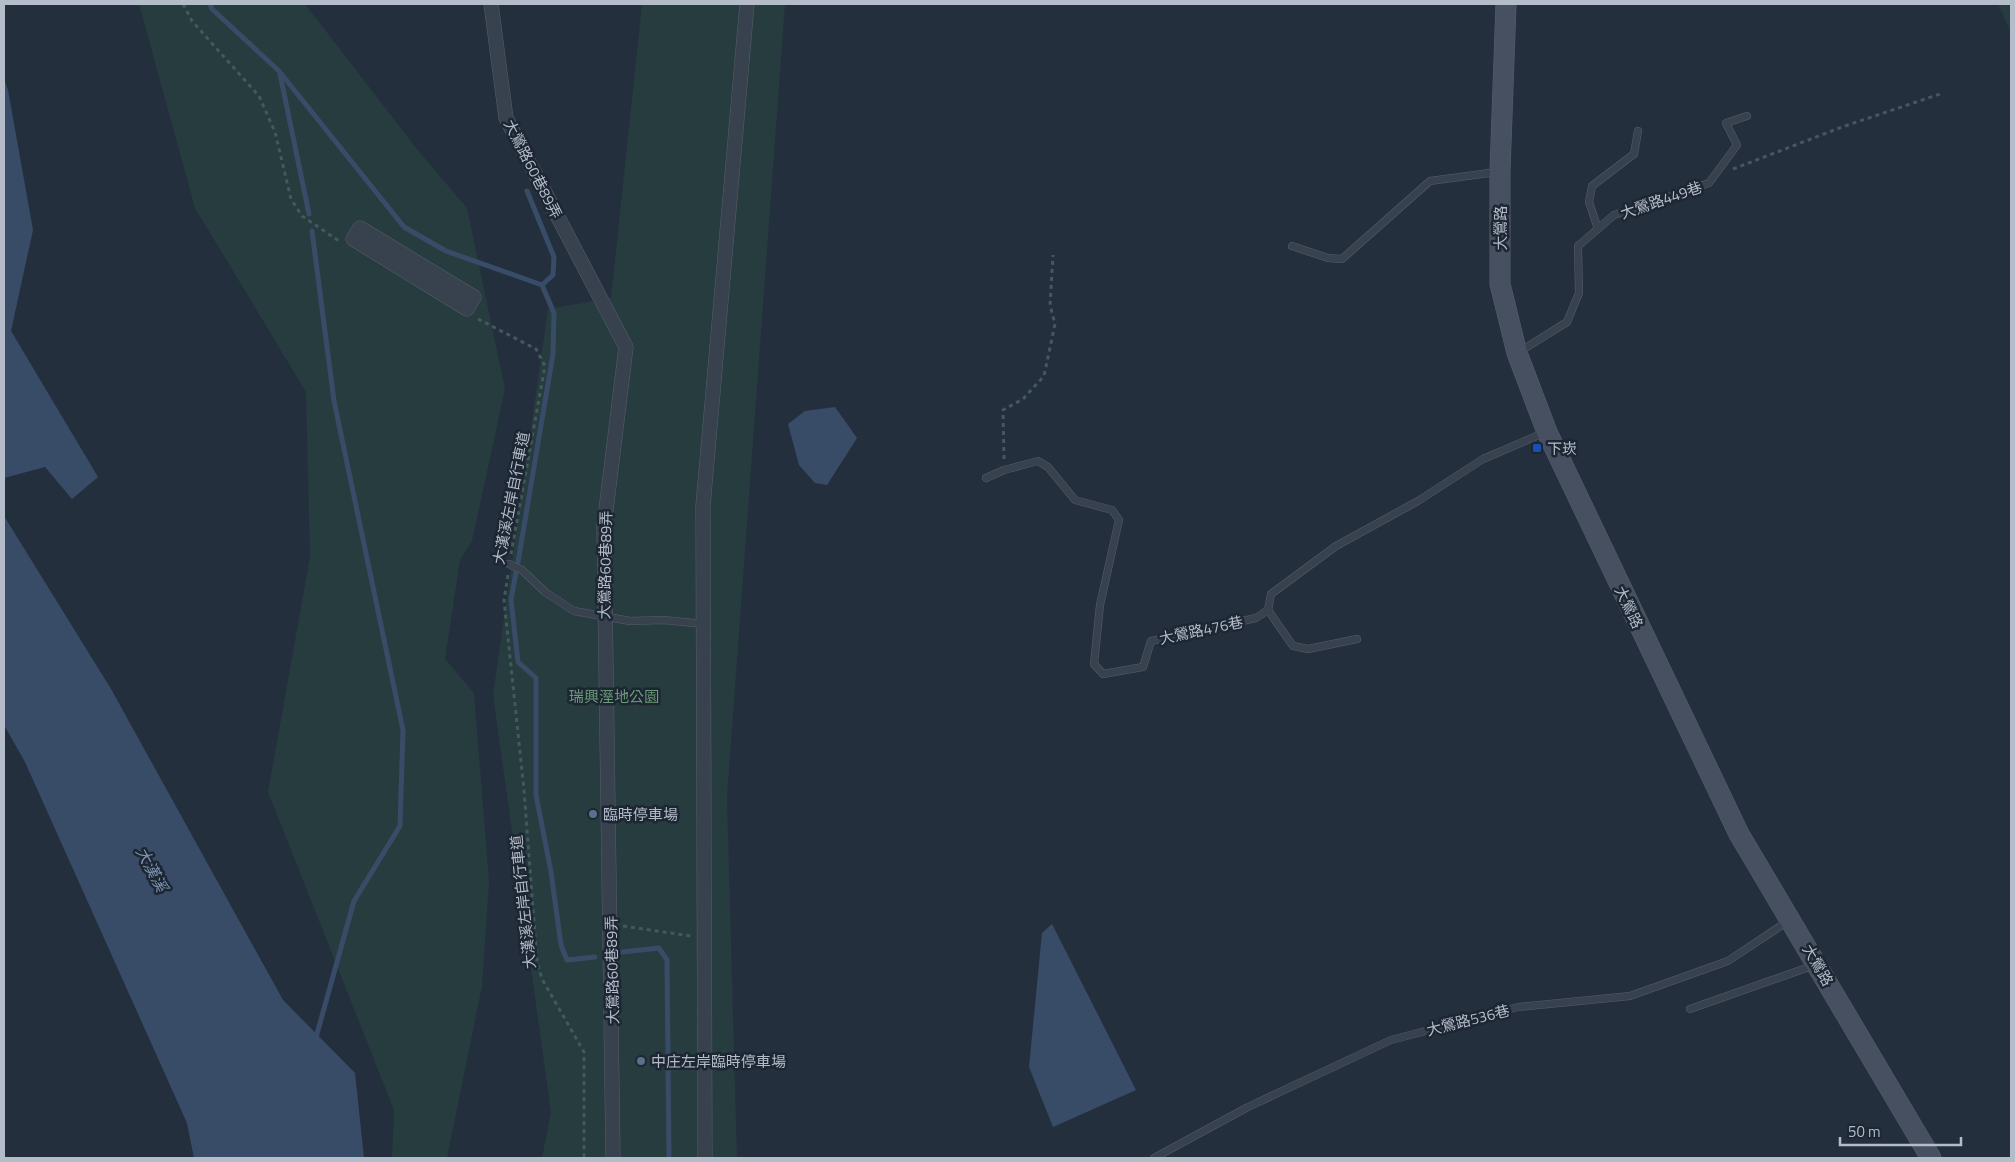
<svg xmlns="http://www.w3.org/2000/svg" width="2015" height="1162" font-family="'Titillium Web','Noto Sans TC',sans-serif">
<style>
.green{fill:#263c3f}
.water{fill:#394c67}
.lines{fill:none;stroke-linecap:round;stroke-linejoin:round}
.stream{stroke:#394c67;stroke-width:5}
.lane-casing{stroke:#565f6c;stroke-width:8}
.street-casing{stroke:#565f6c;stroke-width:15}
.secondary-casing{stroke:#565f6c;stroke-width:21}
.path{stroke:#44595c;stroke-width:3;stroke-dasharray:4 4;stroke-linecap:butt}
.lane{stroke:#38414e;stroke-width:7}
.street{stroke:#38414e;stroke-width:14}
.secondary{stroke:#465061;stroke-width:20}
.transit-dot{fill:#1a4fb4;stroke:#1d2633;stroke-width:2}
.service-dot{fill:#5c6f8a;stroke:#1d2633;stroke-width:2}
.labels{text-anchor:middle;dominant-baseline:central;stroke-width:5;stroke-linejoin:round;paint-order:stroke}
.street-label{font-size:15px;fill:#b4bcc9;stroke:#1d2633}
.poi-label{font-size:15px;fill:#b4bcc9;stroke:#1d2633;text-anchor:start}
.park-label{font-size:15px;fill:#6b9a76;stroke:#1d2633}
.water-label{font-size:16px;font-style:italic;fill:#7c92b1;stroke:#1d2633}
</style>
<rect width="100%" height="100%" fill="#242f3e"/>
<g class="green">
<path d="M139 4H305L420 153 467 208 505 389 472 541 460 560 445 659 474 693 489 881 482 986 447 1158H392L394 1110 268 792 310 557 306 392 195 208Z"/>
<path d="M642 4H785L727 797 737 1158H542L551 1112 493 695 548 309 611 298Z"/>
<path d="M1998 4H2011V32Z"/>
</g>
<g class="water">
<path d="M4 79 8 90 33 230 11 331 98 477 72 499 45 467 4 478Z"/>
<path d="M835 407 857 438 827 485 815 483 799 465 788 424 805 411Z"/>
<path d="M4 516 111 689 283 1000 355 1073 364 1158H194L187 1123 25 762 4 725Z"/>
<path d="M1052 924 1136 1090 1053 1127 1029 1067 1042 933Z"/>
</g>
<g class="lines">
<g class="stream">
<path d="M210 4 212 9 279 71 404 227 446 251 542 285 554 313 553 354 518 562"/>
<path d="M280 74 309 214"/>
<path d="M527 191 554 257 553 275 542 285"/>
<path d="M312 231 334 401 403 730 400 826 354 901 315 1041"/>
<path d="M516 572 511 600 518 662 536 678V795L551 872 561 945 567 960 595 957"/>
<path d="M622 952 659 948 667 960 669 1158"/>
</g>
<defs>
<g id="lane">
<path d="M1598 229 1589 202 1592 186 1634 154 1638 131"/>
<path d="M1292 246 1328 258 1342 259 1430 181 1497 172"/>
<path d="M1519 352 1567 322 1579 293 1578 246 1614 215 1709 183 1737 145 1726 123 1747 116"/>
<path d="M986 478 1004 470 1038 461 1048 467 1075 500 1112 510 1119 520 1100 605 1094 664 1103 674 1143 667 1151 641 1256 618 1268 610 1271 594 1336 546 1418 501 1483 459 1546 432"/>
<path d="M509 564 522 570 545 592 574 611 630 621 663 620 704 624"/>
<path d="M1268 610 1293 646 1308 649 1357 639"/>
<path d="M1690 1009 1815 965"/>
<path d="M1154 1158 1248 1107 1391 1040 1518 1007 1630 996 1728 961 1788 921"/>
</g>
<g id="street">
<path d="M491 4 506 118 626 347 604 526 613 1158"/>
<path d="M360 228 474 297 467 309 353 239Z"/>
<path d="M705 1158 703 506 747 4"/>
</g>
<path id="secondary" d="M1506 4 1500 171V284L1517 353 1547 432 1739 834 1931 1158"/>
</defs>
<use href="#lane" class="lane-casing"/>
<use href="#street" class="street-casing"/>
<use href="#secondary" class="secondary-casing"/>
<g class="path">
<path d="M183 4 192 21 259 96 275 132 291 199 302 216 339 241"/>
<path d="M1733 169 1842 127 1943 93"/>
<path d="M478 319 536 349 545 366 511 554"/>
<path d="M1004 459 1003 410 1023 399 1044 376 1055 324 1050 305 1053 255"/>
<path d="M508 575 504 600 524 790 537 962 542 979 584 1052V1158"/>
<path d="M623 926 691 936"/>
</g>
<use href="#lane" class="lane"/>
<use href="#street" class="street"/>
<use href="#secondary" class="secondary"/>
</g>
<rect class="transit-dot" x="1532" y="443" width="10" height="10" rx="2.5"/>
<g class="service-dot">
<circle cx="593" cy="814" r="5"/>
<circle cx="641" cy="1061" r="5"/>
</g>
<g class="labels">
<g class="street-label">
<text transform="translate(533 169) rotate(63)">大鶯路60巷89弄</text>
<text transform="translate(1661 200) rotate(-19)">大鶯路449巷</text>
<text transform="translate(1500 228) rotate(-90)">大鶯路</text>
<text transform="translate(511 498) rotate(-79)">大漢溪左岸自行車道</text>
<text transform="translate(605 565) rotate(-89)">大鶯路60巷89弄</text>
<text transform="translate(1629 607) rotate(64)">大鶯路</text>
<text transform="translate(1201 630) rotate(-12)">大鶯路476巷</text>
<text transform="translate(523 902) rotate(-96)">大漢溪左岸自行車道</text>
<text transform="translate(1818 965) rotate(60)">大鶯路</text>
<text transform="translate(612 970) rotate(-91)">大鶯路60巷89弄</text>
<text transform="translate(1468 1020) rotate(-14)">大鶯路536巷</text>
</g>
<g class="poi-label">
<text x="1547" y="448">下崁</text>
<text x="603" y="814">臨時停車場</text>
<text x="651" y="1061">中庄左岸臨時停車場</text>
</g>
<g class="park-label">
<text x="614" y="696">瑞興溼地公園</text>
</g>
<g class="water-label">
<text transform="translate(152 869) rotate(62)">大漢溪</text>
</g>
</g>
<rect width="2015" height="1162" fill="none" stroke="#b4bcc9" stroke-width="10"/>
<path d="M1840 1137v8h121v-8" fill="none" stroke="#b4bcc9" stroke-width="2.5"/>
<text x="1848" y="1137" font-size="15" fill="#b4bcc9" stroke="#1d2633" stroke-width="4" paint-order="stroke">50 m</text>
</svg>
